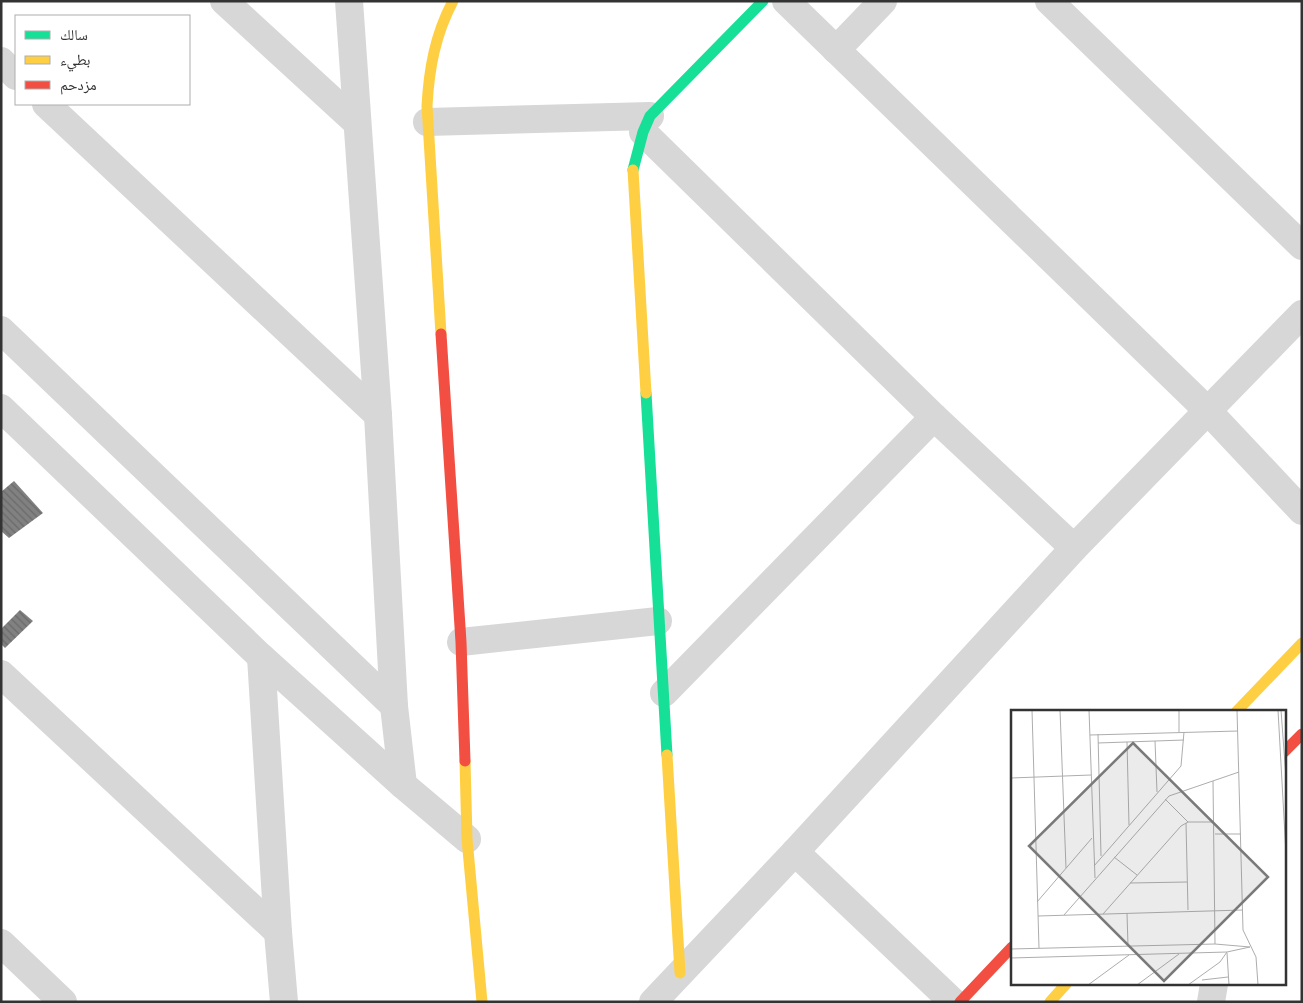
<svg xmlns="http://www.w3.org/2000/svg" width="1303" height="1003" font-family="Overpass,'Noto Naskh Arabic',sans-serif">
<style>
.building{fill:url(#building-back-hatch)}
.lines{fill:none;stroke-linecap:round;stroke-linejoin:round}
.street{stroke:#d7d7d7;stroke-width:28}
.fast{stroke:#16e098;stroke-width:11}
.slow{stroke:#ffcf43;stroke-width:11}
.jam{stroke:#f24e42;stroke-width:11}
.inset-road{fill:none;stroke:#adadad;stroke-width:1}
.view{fill:#7a7a7a;fill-opacity:0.15;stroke:#7a7a7a;stroke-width:2.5}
.inset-edge{fill:none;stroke:#333;stroke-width:2.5}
</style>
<defs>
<pattern id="building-back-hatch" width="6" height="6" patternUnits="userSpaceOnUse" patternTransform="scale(1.25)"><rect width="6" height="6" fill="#818181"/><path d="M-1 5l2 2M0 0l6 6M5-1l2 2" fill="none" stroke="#6a6a6a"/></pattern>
</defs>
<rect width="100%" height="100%" fill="#fff"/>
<g class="building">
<path d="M14 481 43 513 9 538 1 531V492Z"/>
<path d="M20 610 33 621 5 648 1 644V629Z"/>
</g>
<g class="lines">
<g class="street">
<path d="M224 1 356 122"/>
<path d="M349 1 378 415 394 706 403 785"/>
<path d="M786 1 1207 410 1302 511"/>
<path d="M1049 1 1302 246"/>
<path d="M836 50 883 1"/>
<path d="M1 61 16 76"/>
<path d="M46 104 378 415"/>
<path d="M427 122 650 116"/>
<path d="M643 132 934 417 1074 548"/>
<path d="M1 330 394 706"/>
<path d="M1 408 261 657 403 785 467 839"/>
<path d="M461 642 658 621"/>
<path d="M261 657 278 932 284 1002"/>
<path d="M1 674 278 932"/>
<path d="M664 693 934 417"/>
<path d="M795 852 953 1002"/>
<path d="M1 943 63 1002"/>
<path d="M653 1002 795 852 1074 548 1302 314"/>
<path d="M1211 1002 1214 984"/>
</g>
<g class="fast">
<path d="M633 170 643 132 650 116 763 1"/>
<path d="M646 393 667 755"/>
</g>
<g class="slow">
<path d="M633 170 646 393"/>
<path d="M441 334 427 106C429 69 435 35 453 1"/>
<path d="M1236 712 1302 643"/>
<path d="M667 755 680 973"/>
<path d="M465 761 467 839 482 1002"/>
<path d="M1050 1002 1066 984"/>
</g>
<g class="jam">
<path d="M441 334 461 642 465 761"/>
<path d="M1284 752 1302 734"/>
<path d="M960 1002 1012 947"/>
</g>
</g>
<g transform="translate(1011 710)">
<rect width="275" height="275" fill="#fff"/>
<path class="inset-road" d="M21 0 28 238M49 0 55 158M78 0 84 168M168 0V22M226 0 232 220 245 247 247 275M267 0 275 144M270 0 275 68M87 24 90 146M79 25 227 21M144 31 146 82M116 32 118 115M87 33 173 30M0 68 80 65M202 71 204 234M154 89 177 112M175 113 177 200M204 124H230M103 147 126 165M83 156 170 56 173 22M119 173 176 172M26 192 81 128M116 203 117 236M92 204 170 116 177 112H203M53 205 158 86 228 62M27 206 232 200M0 239 204 234 239 237M216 243 218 275M0 248 216 242 239 237M191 270 217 267M77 275 118 245M126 275 168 244M177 275 209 252 216 242"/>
<path class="view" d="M122 33 257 167 153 271 18 136Z"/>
<rect width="275" height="275" class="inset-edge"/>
</g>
<rect width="1303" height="1003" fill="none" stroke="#333333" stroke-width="5"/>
<rect x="15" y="15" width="175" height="90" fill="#ffffff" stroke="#adadad"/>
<rect x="25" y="31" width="25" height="8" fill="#16e098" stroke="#adadad"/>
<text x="60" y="40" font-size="15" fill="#333333">سالك</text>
<rect x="25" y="56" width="25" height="8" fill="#ffcf43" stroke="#adadad"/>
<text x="60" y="65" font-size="15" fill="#333333">بطيء</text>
<rect x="25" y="81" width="25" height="8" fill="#f24e42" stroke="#adadad"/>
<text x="60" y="90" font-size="15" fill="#333333">مزدحم</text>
</svg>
